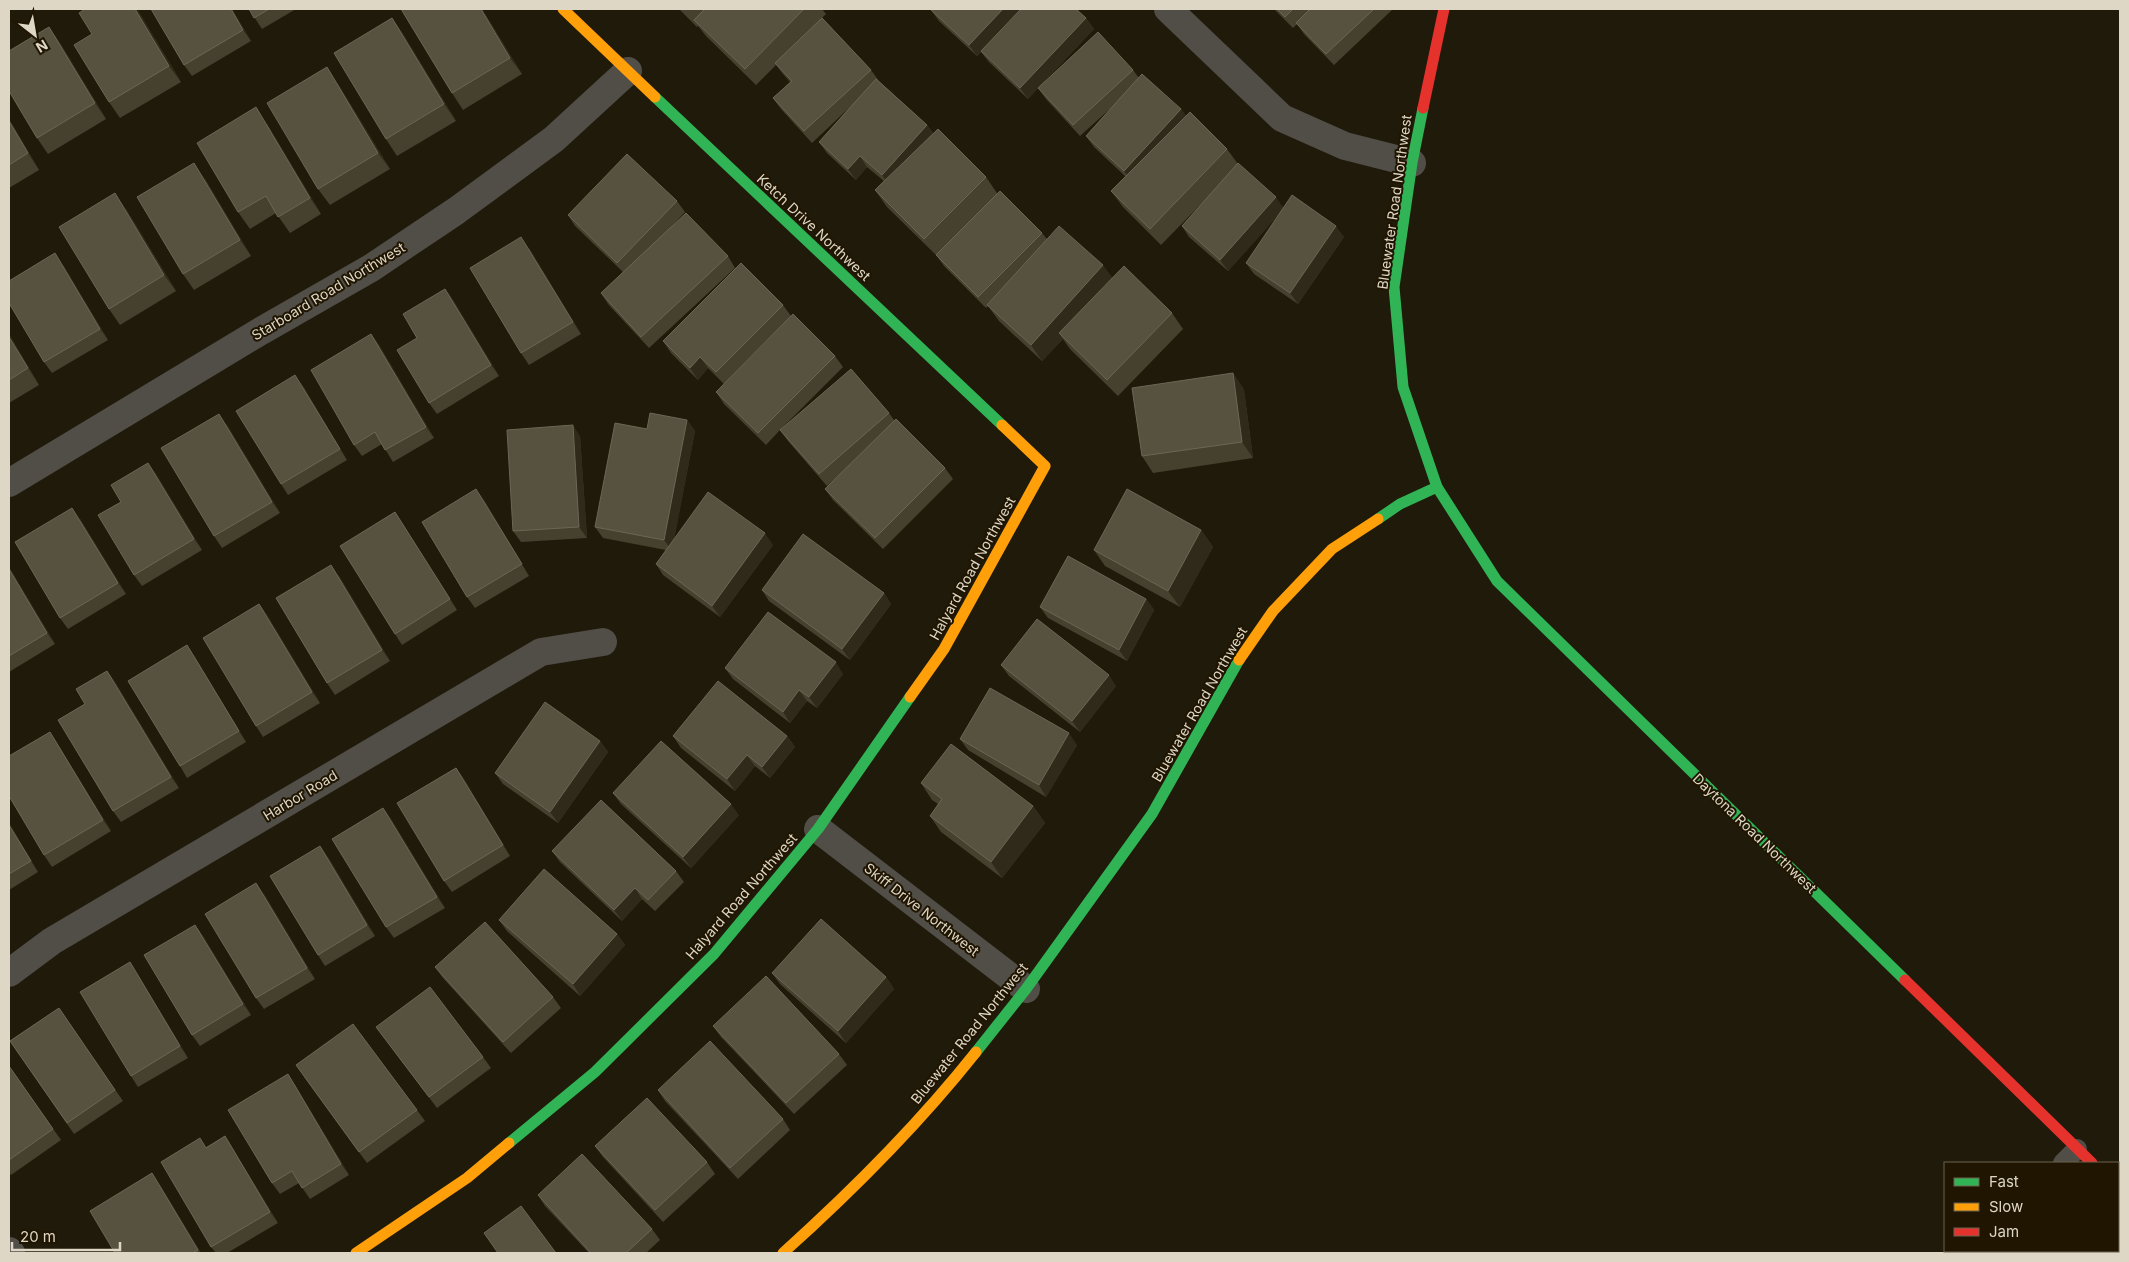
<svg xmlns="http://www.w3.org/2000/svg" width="2129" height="1262" font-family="Inter,sans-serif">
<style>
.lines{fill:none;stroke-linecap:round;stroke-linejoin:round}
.lane{stroke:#514e48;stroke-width:20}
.street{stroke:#514e48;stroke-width:28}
.fast{stroke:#30b455;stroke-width:11}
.slow{stroke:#ff9f0a;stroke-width:11}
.jam{stroke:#e5322d;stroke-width:11}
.wall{fill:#46402f}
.shaded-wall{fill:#302a1a}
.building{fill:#575140;stroke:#6c6655}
.labels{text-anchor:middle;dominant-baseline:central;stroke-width:4;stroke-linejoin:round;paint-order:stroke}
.street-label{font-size:14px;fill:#ded7c6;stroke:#201500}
</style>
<rect width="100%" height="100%" fill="#201a0b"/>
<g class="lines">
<g class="lane">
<path d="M2063 1163 2077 1149"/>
<path d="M2017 1251 2019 1253"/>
<path d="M1977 1253 1979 1251"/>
</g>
<g class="street">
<path d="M1168 9 1282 118 1345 146 1412 163"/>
<path d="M9 483 261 331 371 268 456 211 554 139 628 71"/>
<path d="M818 829 1026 989"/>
<path d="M9 973 52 941 541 652 603 642"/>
<path d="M2118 1189 2120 1191"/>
<path d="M9 1251 11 1253"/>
</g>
<g class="fast">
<path d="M655 97 1002 425"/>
<path d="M1437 487 1497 581 1905 980"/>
<path d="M1378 519 1400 504 1437 487 1403 387 1394 287 1412 163 1423 108"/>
<path d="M976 1052 1026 989 1152 814 1239 660"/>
<path d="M509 1143 595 1072 714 954 818 829 910 697"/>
</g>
<g class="slow">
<path d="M563 9 655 97"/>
<path d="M1239 660 1273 611 1332 549 1378 519"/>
<path d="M910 697 944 649 1045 466 1002 425"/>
<path d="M356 1253 467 1178 509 1143"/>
<path d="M783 1253C852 1191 918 1125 976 1052"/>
</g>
<g class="jam">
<path d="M1423 108 1444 9"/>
<path d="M1905 980 2092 1163"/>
</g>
</g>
<g class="wall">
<path d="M137 9 181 82 120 118 109 102Z"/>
<path d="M152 9H232L251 41 192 76 184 65Z"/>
<path d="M249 9H296L262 29Z"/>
<path d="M482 9 522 74 463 110 452 93Z"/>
<path d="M679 9H822L826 14 822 18 871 70 879 81 927 125 933 133 986 177 997 193 1042 233 1047 239 1172 313 1183 329 1118 396 1070 349 1063 339 1042 361 999 321 988 306 986 308 944 266 936 255 887 207 875 190 884 181 867 167 856 180 827 153 819 142 849 108 812 143 781 109 773 98 790 82 783 74 776 65 756 85 706 36 698 26 697 27Z"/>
<path d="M1274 9H1393L1334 65 1304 34 1297 24 1293 28Z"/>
<path d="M931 10 1086 18 1094 29 1045 81 1133 70 1139 78 1181 109 1186 116 1227 149 1238 164 1284 208 1344 237 1298 304 1254 274 1246 263 1281 212 1228 271 1189 237 1182 226 1204 201 1161 245 1123 207 1111 191 1126 177 1094 147 1086 136 1111 108 1080 136 1046 99 1038 88 1028 99 989 62 981 52 977 56 939 21Z"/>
<path d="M392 18 403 34 456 121 397 156 386 139Z"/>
<path d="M49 27 60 43 106 119 48 154 37 138Z"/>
<path d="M338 84 390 169 330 205 318 189Z"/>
<path d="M9 119 39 170 9 188Z"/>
<path d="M267 124 321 214 290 233 276 213 250 229 238 212Z"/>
<path d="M205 179 251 256 194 290 183 274Z"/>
<path d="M677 201 685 212 664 234 728 256 735 268 649 348 608 304 601 293 623 272 575 226 568 215Z"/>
<path d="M126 209 176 291 120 325 109 309Z"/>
<path d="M529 248 581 334 529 365 521 353Z"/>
<path d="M63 265 108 340 52 373 44 362Z"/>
<path d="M445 289 453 300 499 376 437 414 429 403 417 338Z"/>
<path d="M783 305 791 316 724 384 708 368 698 380 671 353 663 341Z"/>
<path d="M9 334 39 385 9 403Z"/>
<path d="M371 334 379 345 434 438 393 462 382 444 362 456 354 445Z"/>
<path d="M835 356 843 367 782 428 889 413 894 420 945 468 953 479 883 549 833 500 825 489 839 475 827 486 788 441 780 430 766 445 724 404 716 392Z"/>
<path d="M1233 373 1244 390 1253 458 1153 473 1142 456Z"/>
<path d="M303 386 347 460 288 495 281 484Z"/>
<path d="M687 420 695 431 674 539 773 545 720 617 663 575 656 564 666 550 603 538 595 527 647 429Z"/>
<path d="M227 425 280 513 222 548 214 536Z"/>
<path d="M580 436 587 538 521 542 513 531Z"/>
<path d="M148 463 156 474 202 550 142 586 134 575 121 502Z"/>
<path d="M484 500 529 576 475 608 467 597Z"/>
<path d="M80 519 126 594 68 629 60 618Z"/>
<path d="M402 523 457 610 402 645 395 634Z"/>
<path d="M1201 530 1213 547 1180 607 1105 566 1094 550Z"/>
<path d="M9 567 55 644 9 672Z"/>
<path d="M339 576 390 661 335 695 327 683Z"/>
<path d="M762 590 884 593 891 604 850 660 769 601Z"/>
<path d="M1146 599 1154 610 1127 661 1048 618 1040 607Z"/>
<path d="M259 604 267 615 320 703 263 737 256 726Z"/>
<path d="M195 657 246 742 187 778 180 766Z"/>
<path d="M1001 665 1116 686 1080 732 1009 676Z"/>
<path d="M725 668 843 674 817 708 807 701 790 723 733 679Z"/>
<path d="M107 671 115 682 179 788 121 822 113 811 85 704Z"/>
<path d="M673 736H787L795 747 770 778 755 766 735 791 681 748Z"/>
<path d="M960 739 1077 745 1046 797 968 750Z"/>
<path d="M600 741 608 752 558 823 503 784 495 773Z"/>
<path d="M57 743 111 831 52 867 44 855Z"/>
<path d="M456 768 464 779 510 856 452 892 444 881Z"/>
<path d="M921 783 1033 806 1045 823 1002 878 941 832 930 816 938 804 932 800Z"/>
<path d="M613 793 739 815 691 868 621 804Z"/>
<path d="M383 808 391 819 445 908 394 938 386 927Z"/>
<path d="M9 823 38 872 9 890Z"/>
<path d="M552 851 676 871 684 882 655 911 642 899 622 921 560 862Z"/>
<path d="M328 857 375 936 325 966 318 955Z"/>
<path d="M264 894 315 979 264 1009 256 998Z"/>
<path d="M499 920 617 934 625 945 580 996 507 931Z"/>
<path d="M195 925 203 936 251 1015 200 1046 192 1035Z"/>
<path d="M435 967 553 997 561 1008 511 1053 443 978Z"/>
<path d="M137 973 188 1058 138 1087 131 1076Z"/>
<path d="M772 973 886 977 894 989 846 1043 780 984Z"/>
<path d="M59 1008 123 1101 74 1134 10 1041Z"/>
<path d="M713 1026 839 1054 847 1065 794 1114 721 1037Z"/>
<path d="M376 1027 483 1057 491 1068 437 1108Z"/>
<path d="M9 1066 61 1140 11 1175 9 1172Z"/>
<path d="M304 1077 417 1110 425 1121 367 1163Z"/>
<path d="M295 1085 349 1175 310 1199 299 1183 280 1194 272 1183Z"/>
<path d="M658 1090 783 1119 790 1130 738 1179 665 1101Z"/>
<path d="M225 1136 232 1147 278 1223 227 1253H216L211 1247 206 1147Z"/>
<path d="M595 1146 707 1162 715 1174 663 1222 603 1157Z"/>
<path d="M160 1185 201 1253H115Z"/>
<path d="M538 1195 652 1229 660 1240 646 1253H589L545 1206Z"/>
</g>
<g class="shaded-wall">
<path d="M135 9H137L181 82 169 66Z"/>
<path d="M231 9H232L251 41 243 30Z"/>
<path d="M481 9H482L522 74 510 58Z"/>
<path d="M1003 9H1021L977 56 969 45Z"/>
<path d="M392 18 403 34 456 121 444 104Z"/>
<path d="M1086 18 1094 29 1028 99 1020 88Z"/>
<path d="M49 27 60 43 106 119 95 103Z"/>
<path d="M327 67 338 84 390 169 378 153Z"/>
<path d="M256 107 267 124 321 214 310 198Z"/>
<path d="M1181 109 1189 120 1132 182 1124 171Z"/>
<path d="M9 119 39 170 28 153 9 121Z"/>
<path d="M927 125 935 136 890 187 882 175Z"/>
<path d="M860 156 867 167 856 180 848 169Z"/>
<path d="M194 163 205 179 251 256 240 240Z"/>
<path d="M115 193 126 209 176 291 164 275Z"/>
<path d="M1276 197 1284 209 1228 271 1220 260Z"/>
<path d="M1336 226 1344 237 1298 304 1290 293Z"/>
<path d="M521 237 529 248 581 334 573 322Z"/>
<path d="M55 253 63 265 108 340 100 329Z"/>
<path d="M1103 265 1115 281 1059 333 1063 339 1042 361 1031 345Z"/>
<path d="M445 289 453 300 499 376 491 365Z"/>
<path d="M9 334 39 385 28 368 9 337Z"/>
<path d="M371 334 379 345 434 438 426 427Z"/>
<path d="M700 357 708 368 698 380 690 368Z"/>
<path d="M1233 373 1244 390 1253 458 1242 442Z"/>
<path d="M295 375 303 386 347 460 340 449Z"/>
<path d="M219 414 227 425 280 513 272 502Z"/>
<path d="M687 420 695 431 672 551 664 540Z"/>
<path d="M573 425 580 436 587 538 579 527Z"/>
<path d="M148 463 156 474 202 550 194 539Z"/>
<path d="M476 489 484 500 529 576 522 564Z"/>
<path d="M72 508 80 519 126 594 118 583Z"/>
<path d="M1201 530 1213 547 1180 607 1168 591Z"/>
<path d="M765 533 773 545 720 617 712 606Z"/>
<path d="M331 565 339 576 390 661 382 650Z"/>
<path d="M9 567 55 644 47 633 9 569Z"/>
<path d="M884 593 891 604 850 660 842 649Z"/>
<path d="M1146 599 1154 610 1127 661 1119 650Z"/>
<path d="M259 604 267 615 320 703 312 692Z"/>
<path d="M187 645 195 657 246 742 239 731Z"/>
<path d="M836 662 843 674 817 708 809 697Z"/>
<path d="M107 671 115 682 179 788 171 777Z"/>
<path d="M1109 675 1116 686 1080 732 1072 721Z"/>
<path d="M799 690 807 701 790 723 783 712Z"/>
<path d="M50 732 57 743 111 831 103 820Z"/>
<path d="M1069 733 1077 745 1046 797 1039 785Z"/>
<path d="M787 736 795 747 770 778 762 767Z"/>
<path d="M600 741 608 752 558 823 550 812Z"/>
<path d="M747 755 755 766 735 791 727 779Z"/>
<path d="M456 768 464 779 510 856 503 845Z"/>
<path d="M731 804 739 815 691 868 683 857Z"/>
<path d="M1033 806 1045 823 1002 878 991 862Z"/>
<path d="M383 808 391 819 445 908 437 897Z"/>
<path d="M9 823 38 872 31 861 9 825Z"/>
<path d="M320 846 328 857 375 936 367 925Z"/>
<path d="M256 883 264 894 315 979 307 968Z"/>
<path d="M635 888 642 899 622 921 614 910Z"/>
<path d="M195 925 203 936 251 1015 243 1004Z"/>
<path d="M617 934 625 945 580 996 573 984Z"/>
<path d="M130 962 137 973 188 1058 180 1046Z"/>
<path d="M886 977 894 989 846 1043 838 1031Z"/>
<path d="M288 1074 295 1085 349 1175 341 1164Z"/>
<path d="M225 1136 232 1147 278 1223 270 1212Z"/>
<path d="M152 1173 160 1185 201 1253 198 1250Z"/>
</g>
<g class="building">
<path d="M85 9H135L169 66 109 102 74 45 92 34 79 13Z"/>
<path d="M151 9H231L243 30 184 65Z"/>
<path d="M249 9H269L254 18Z"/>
<path d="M401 9H481L510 58 452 93Z"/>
<path d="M705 9H804L745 69 694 20Z"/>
<path d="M932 9H1003L969 45 931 10Z"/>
<path d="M1021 9H1076L1086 18 1020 88 981 51Z"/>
<path d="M1277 9H1293L1285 17Z"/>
<path d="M1310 9H1374L1326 54 1296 23Z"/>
<path d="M392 18 444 104 386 139 334 53Z"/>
<path d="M822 18 871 70 804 131 773 98 792 81 775 63Z"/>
<path d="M49 27 95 103 37 138 9 91V51Z"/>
<path d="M1098 32 1133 70 1073 125 1038 88Z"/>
<path d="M327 67 378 153 318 189 267 103Z"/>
<path d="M1142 74 1181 109 1124 171 1086 136Z"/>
<path d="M876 79 927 125 882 175 860 156 848 169 819 142Z"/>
<path d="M256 107 310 198 278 217 266 196 238 212 197 143Z"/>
<path d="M1190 112 1227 149 1150 229 1111 191Z"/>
<path d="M9 121 28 153 9 165Z"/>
<path d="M938 129 986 177 924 239 875 190Z"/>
<path d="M627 154 677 201 617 263 568 215Z"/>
<path d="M194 163 240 240 183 274 137 197Z"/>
<path d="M1238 163 1276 197 1220 260 1182 226Z"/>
<path d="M1000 191 1042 233 978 297 936 255Z"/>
<path d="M115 193 164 275 109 309 59 227Z"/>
<path d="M1292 195 1336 226 1290 293 1246 263Z"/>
<path d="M686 213 728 256 641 337 601 293Z"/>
<path d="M1059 226 1103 265 1031 345 987 305Z"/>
<path d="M521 237 573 322 521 353 470 268Z"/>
<path d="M55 253 100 329 44 362 9 303V281Z"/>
<path d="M741 263 783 305 716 372 700 357 690 368 663 341Z"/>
<path d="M1124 266 1172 313 1107 380 1059 333Z"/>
<path d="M445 289 491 365 429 403 397 350 417 338 403 314Z"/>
<path d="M793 314 835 356 758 433 716 392Z"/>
<path d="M371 334 426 427 385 450 375 432 354 445 311 370Z"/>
<path d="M9 337 28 368 9 380Z"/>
<path d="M851 369 889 413 819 474 780 430Z"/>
<path d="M1233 373 1242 442 1142 456 1132 388Z"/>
<path d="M295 375 340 449 281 484 236 411Z"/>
<path d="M650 413 687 420 664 540 595 527 615 423 647 429Z"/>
<path d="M219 414 272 502 214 536 161 448Z"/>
<path d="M896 419 945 468 875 538 825 489Z"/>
<path d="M573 425 579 527 513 531 507 430Z"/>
<path d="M148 463 194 539 134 575 98 515 121 502 111 485Z"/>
<path d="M476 489 522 564 467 597 422 522Z"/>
<path d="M1127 489 1201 530 1168 591 1094 550Z"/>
<path d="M708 492 765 533 712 606 656 564Z"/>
<path d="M72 508 118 583 60 618 15 542Z"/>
<path d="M395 512 450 599 395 634 340 546Z"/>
<path d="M803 534 884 593 842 649 762 590Z"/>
<path d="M1068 556 1146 599 1119 650 1040 607Z"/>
<path d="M331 565 382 650 327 683 276 598Z"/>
<path d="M9 569 47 633 9 656Z"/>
<path d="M259 604 312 692 256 726 203 638Z"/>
<path d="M768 612 836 662 809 697 799 690 783 712 725 668Z"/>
<path d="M1037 619 1109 675 1072 721 1001 665Z"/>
<path d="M187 645 239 731 180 766 128 681Z"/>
<path d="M107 671 171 777 113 811 58 720 85 704 76 689Z"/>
<path d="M718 681 787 736 762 767 747 755 727 779 673 736Z"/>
<path d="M990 688 1069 733 1039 785 960 739Z"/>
<path d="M545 702 600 741 550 812 495 773Z"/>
<path d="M50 732 103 820 44 855 9 796V756Z"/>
<path d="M661 741 731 804 683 857 613 793Z"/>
<path d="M951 744 1033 806 991 862 930 816 942 799 921 783Z"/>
<path d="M456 768 503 845 444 881 397 803Z"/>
<path d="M601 800 676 871 648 900 635 888 614 910 552 851Z"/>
<path d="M383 808 437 897 386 927 332 839Z"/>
<path d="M9 825 31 861 9 874Z"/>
<path d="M320 846 367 925 318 955 270 876Z"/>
<path d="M544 869 617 934 573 984 499 920Z"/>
<path d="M256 883 307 968 256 998 205 914Z"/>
<path d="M821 919 886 977 838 1031 772 973Z"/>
<path d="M485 922 553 997 503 1042 435 967Z"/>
<path d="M195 925 243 1004 192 1035 144 955Z"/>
<path d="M130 962 180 1046 131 1076 80 992Z"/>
<path d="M766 976 839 1054 786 1103 713 1026Z"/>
<path d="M430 987 483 1057 429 1097 376 1027Z"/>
<path d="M59 1008 115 1090 67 1123 10 1041Z"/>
<path d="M353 1024 417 1110 359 1152 296 1065Z"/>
<path d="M710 1041 783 1119 730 1168 658 1090Z"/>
<path d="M9 1066 53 1129 9 1160Z"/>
<path d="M288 1074 341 1164 302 1188 292 1171 272 1183 228 1110Z"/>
<path d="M647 1098 707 1162 655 1210 595 1146Z"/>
<path d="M225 1136 270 1212 211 1247 161 1162 200 1138 206 1148Z"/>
<path d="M582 1154 652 1229 626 1253H591L538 1195Z"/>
<path d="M152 1173 198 1250 193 1253H115L90 1211Z"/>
<path d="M521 1206 556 1253H498L484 1233Z"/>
</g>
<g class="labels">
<g class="street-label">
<text transform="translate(1394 202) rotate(-82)">Bluewater Road Northwest</text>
<text transform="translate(814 227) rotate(43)">Ketch Drive Northwest</text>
<text transform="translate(328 291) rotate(-31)">Starboard Road Northwest</text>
<text transform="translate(972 568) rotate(-61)">Halyard Road Northwest</text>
<text transform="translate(1199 704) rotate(-60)">Bluewater Road Northwest</text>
<text transform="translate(300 795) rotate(-31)">Harbor Road</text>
<text transform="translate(1755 833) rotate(44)">Daytona Road Northwest</text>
<text transform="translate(741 896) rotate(-49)">Halyard Road Northwest</text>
<text transform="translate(922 909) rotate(38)">Skiff Drive Northwest</text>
<text transform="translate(969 1033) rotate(-51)">Bluewater Road Northwest</text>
</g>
</g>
<rect width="2129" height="1262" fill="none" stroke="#ded7c6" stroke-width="20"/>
<rect x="1944" y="1162" width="175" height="90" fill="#201500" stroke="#6c634f"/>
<rect x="1954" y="1178" width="25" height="8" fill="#30b455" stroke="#6c634f"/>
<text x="1989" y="1187" font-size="15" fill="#ded7c6">Fast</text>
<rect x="1954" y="1203" width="25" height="8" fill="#ff9f0a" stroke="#6c634f"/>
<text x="1989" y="1212" font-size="15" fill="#ded7c6">Slow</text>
<rect x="1954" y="1228" width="25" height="8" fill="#e5322d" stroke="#6c634f"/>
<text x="1989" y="1237" font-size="15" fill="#ded7c6">Jam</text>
<g transform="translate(35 35) rotate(149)" stroke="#201500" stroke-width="4" paint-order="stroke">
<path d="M0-4L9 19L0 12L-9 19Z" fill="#ded7c6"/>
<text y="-8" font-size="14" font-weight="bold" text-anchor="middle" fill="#ded7c6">N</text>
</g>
<path d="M12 1242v8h108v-8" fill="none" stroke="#ded7c6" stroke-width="2.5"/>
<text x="20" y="1242" font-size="15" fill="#ded7c6" stroke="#201500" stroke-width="4" paint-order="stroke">20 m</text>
</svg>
